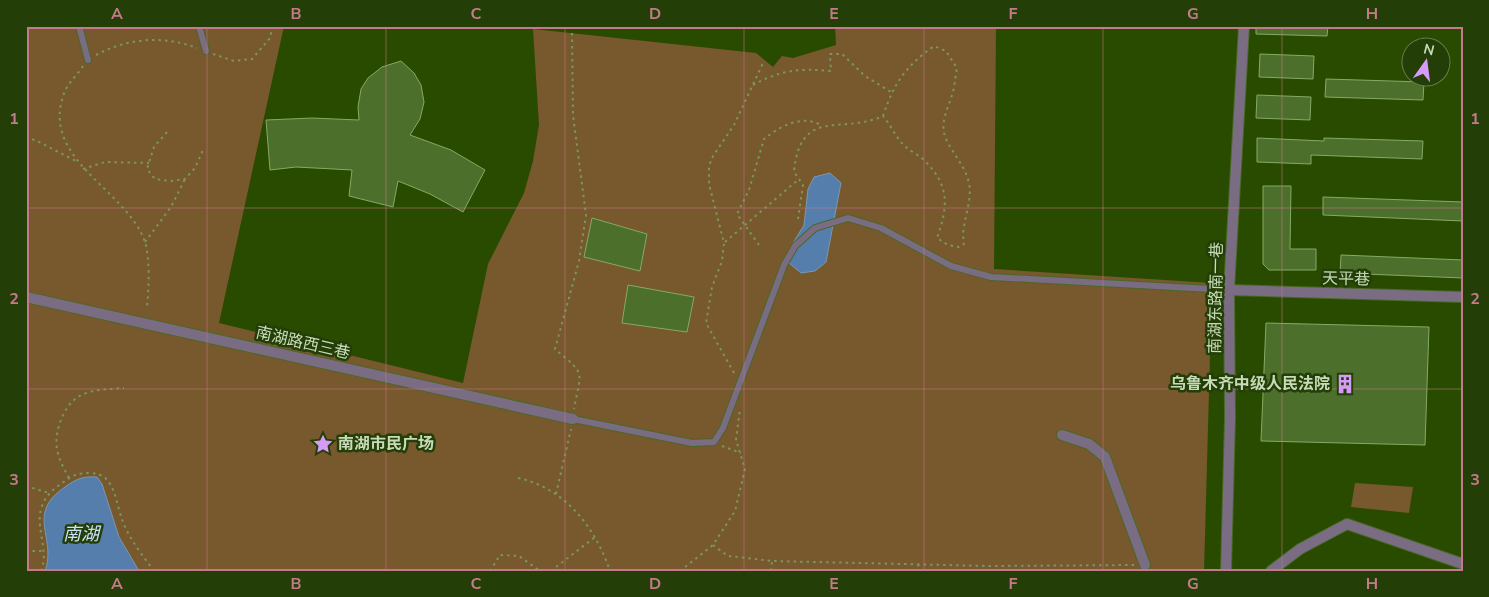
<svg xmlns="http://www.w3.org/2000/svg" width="1489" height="597" font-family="'Nunito Sans','Noto Sans SC',sans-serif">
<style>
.green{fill:#78582d}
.water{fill:#557ead;stroke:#779ab0}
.building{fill:#4c6f2b;stroke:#84ab65}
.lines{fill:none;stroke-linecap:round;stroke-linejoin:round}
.lane-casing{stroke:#496825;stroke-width:8}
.street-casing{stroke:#496825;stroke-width:12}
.path{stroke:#7b955f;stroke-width:2;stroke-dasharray:2.5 4;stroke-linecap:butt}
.lane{stroke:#7a6c83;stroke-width:6}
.street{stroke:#7a6c83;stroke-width:10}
.grid{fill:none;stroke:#c47a8a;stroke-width:1;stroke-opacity:0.55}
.labels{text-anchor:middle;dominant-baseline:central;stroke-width:5;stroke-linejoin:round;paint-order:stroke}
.street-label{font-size:16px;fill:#c7dbb8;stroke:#243e07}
.poi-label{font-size:16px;font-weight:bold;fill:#c7dbb8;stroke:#243e07;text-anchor:end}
.water-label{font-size:18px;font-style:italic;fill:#c9e1fd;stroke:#243e07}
.neatline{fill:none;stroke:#c47a8a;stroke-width:2}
.grid-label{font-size:16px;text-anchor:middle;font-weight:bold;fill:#c47a8a}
</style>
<rect width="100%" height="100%" fill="#294b00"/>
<g class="green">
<path d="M26 26H284L219 323 463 383 488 264 524 193 533 161 539 125 533 29 756 53 773 67 782 56 793 58 836 45 835 26H996L994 269 1212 283 1204 571H26Z"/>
<path d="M1355 483 1413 487 1409 513 1351 507Z"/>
</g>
<g class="water">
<path d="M830 173 841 183 826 262 815 271 801 273 789 263 790 248 804 225 808 189 814 177Z"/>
<path d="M97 477 102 484 119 537 139 571H45C57 537 25 514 65 487 76 479 83 476 97 477Z"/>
</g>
<g class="building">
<path d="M1256 26H1328L1327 36 1256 34Z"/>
<path d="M1260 54 1314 56 1313 79 1259 77Z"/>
<path d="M401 61 414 73 421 85 424 102 420 119 410 135 451 150 485 170 463 212 430 194 398 181 393 207 349 196 352 170 296 167 270 170 266 120 312 118 359 120 358 107 361 89 368 78 382 67Z"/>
<path d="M1326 79 1424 82 1423 100 1325 97Z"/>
<path d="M1257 95 1311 97 1310 120 1256 118Z"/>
<path d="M1257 138 1324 141V138L1423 141 1422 159 1311 155V164L1257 162Z"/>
<path d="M1263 186H1291L1290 249H1316V270H1269L1263 264Z"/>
<path d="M1323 197 1463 202V221L1323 215Z"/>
<path d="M592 218 647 234 640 271 584 257Z"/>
<path d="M1341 255 1463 260V278L1340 273Z"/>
<path d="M628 285 694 297 687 332 622 323Z"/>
<path d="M1266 323 1429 327 1425 445 1261 441Z"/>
</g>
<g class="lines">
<defs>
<g id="lane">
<path d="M79 26 88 60"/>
<path d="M199 26 206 51"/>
<path d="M573 419 692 443 714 442 723 428 784 265 795 246 815 228 848 218 881 228 951 266 991 277 1229 290"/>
</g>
<g id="street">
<path d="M1229 290 1463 297"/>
<path d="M26 297 573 419"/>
<path d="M1062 435 1089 444 1105 457 1145 565"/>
<path d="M1226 571 1230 418 1229 290 1244 26"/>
<path d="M1271 571 1300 549 1347 524 1463 564"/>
</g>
</defs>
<use href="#lane" class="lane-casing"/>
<use href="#street" class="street-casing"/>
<g class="path">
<path d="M572 33 573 115 586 215 579 261 555 349C587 376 581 370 574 409"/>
<path d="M213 54 234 61 252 59 271 37V26"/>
<path d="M96 55C128 38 163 35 197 48"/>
<path d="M83 66C78 74 69 82 65 91 37 159 127 189 145 242 150 259 149 289 147 307"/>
<path d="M753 85C780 70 801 68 831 71L830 54H842L865 76 891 92"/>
<path d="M167 132 154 147 147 169 155 179 171 181 185 179 195 168 203 150"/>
<path d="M26 137 37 141 76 161"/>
<path d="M83 169 105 162 149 163"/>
<path d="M798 219 803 185 794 172C800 106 842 135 883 116 894 83 905 67 934 46L946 51 957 68C955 77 955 86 952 95 948 109 939 123 946 139 953 154 965 166 969 183 973 204 960 224 964 244L959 247 948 245 937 238C948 207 950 186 925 161 918 154 907 150 901 142 894 134 890 124 883 116"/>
<path d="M145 242 171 207 185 179"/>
<path d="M725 242 799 179"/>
<path d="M759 245 737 214 749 190 764 139C779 127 803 113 822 126"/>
<path d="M734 373 706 323 712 287 722 261 724 243 709 184V166L713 156 734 125 764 61"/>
<path d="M722 446 741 453"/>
<path d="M69 478C64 469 59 460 57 449 54 433 63 406 78 397 90 389 110 389 124 388"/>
<path d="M518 478C565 488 595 527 610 571"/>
<path d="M26 486 49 493"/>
<path d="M556 494 571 429"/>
<path d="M713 545 728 556 772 561 989 566 1134 565"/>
<path d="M26 551H44"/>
<path d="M918 564 920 571"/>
<path d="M41 571C50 550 34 527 42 506 47 493 56 487 68 479 74 474 82 473 90 473 116 473 115 503 123 522 130 540 143 556 154 571"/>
<path d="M490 571 500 555 519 556 540 571"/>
<path d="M551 571 595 537"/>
<path d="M680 571 713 545 735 511 745 469 736 440 740 409"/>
<path d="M771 571 772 561"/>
</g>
<use href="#lane" class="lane"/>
<use href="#street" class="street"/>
</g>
<path class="grid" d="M207 26V571M386 26V571M565 26V571M744 26V571M924 26V571M1103 26V571M1282 26V571M26 208H1463M26 389H1463"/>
<defs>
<symbol id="building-bare" viewBox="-9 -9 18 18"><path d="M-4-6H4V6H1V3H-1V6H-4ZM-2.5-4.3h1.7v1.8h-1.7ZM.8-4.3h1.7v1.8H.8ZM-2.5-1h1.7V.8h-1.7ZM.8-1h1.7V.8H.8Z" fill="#d69bf9" stroke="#243e07" stroke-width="2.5" paint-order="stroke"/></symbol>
<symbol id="sight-bare" viewBox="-9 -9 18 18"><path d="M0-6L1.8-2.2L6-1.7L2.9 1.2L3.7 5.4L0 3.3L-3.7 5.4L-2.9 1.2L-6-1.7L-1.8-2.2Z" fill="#d69bf9" stroke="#243e07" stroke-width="2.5" paint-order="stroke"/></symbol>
</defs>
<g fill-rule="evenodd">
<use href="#building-bare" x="1331" y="370" width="28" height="28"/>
<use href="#sight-bare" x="309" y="430" width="28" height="28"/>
</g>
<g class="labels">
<g class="street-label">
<text transform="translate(1346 279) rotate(1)">天平巷</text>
<text transform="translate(1216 298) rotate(-89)">南湖东路南一巷</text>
<text transform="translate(303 343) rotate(13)">南湖路西三巷</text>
</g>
<g class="poi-label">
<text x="1330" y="384">乌鲁木齐中级人民法院</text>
<text x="338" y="444" text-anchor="start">南湖市民广场</text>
</g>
<g class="water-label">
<text x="81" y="534">南湖</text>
</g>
</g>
<rect width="1489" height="597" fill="none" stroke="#243e07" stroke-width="55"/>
<g transform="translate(1426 62) rotate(14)"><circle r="24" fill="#243e07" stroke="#657d4e"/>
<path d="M0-4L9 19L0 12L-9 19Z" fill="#d69bf9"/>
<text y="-8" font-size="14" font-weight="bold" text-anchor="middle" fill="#c7dbb8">N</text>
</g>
<rect x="28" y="28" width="1434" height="542" class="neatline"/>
<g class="grid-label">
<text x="117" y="19">A</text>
<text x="296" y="19">B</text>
<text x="476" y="19">C</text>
<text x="655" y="19">D</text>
<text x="834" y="19">E</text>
<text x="1013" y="19">F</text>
<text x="1193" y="19">G</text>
<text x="1372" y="19">H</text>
<text x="14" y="124">1</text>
<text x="1475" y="124">1</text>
<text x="14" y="304">2</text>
<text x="1475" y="304">2</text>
<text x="14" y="485">3</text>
<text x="1475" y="485">3</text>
<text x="117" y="589">A</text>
<text x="296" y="589">B</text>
<text x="476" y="589">C</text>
<text x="655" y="589">D</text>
<text x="834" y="589">E</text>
<text x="1013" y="589">F</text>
<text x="1193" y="589">G</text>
<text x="1372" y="589">H</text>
</g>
</svg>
